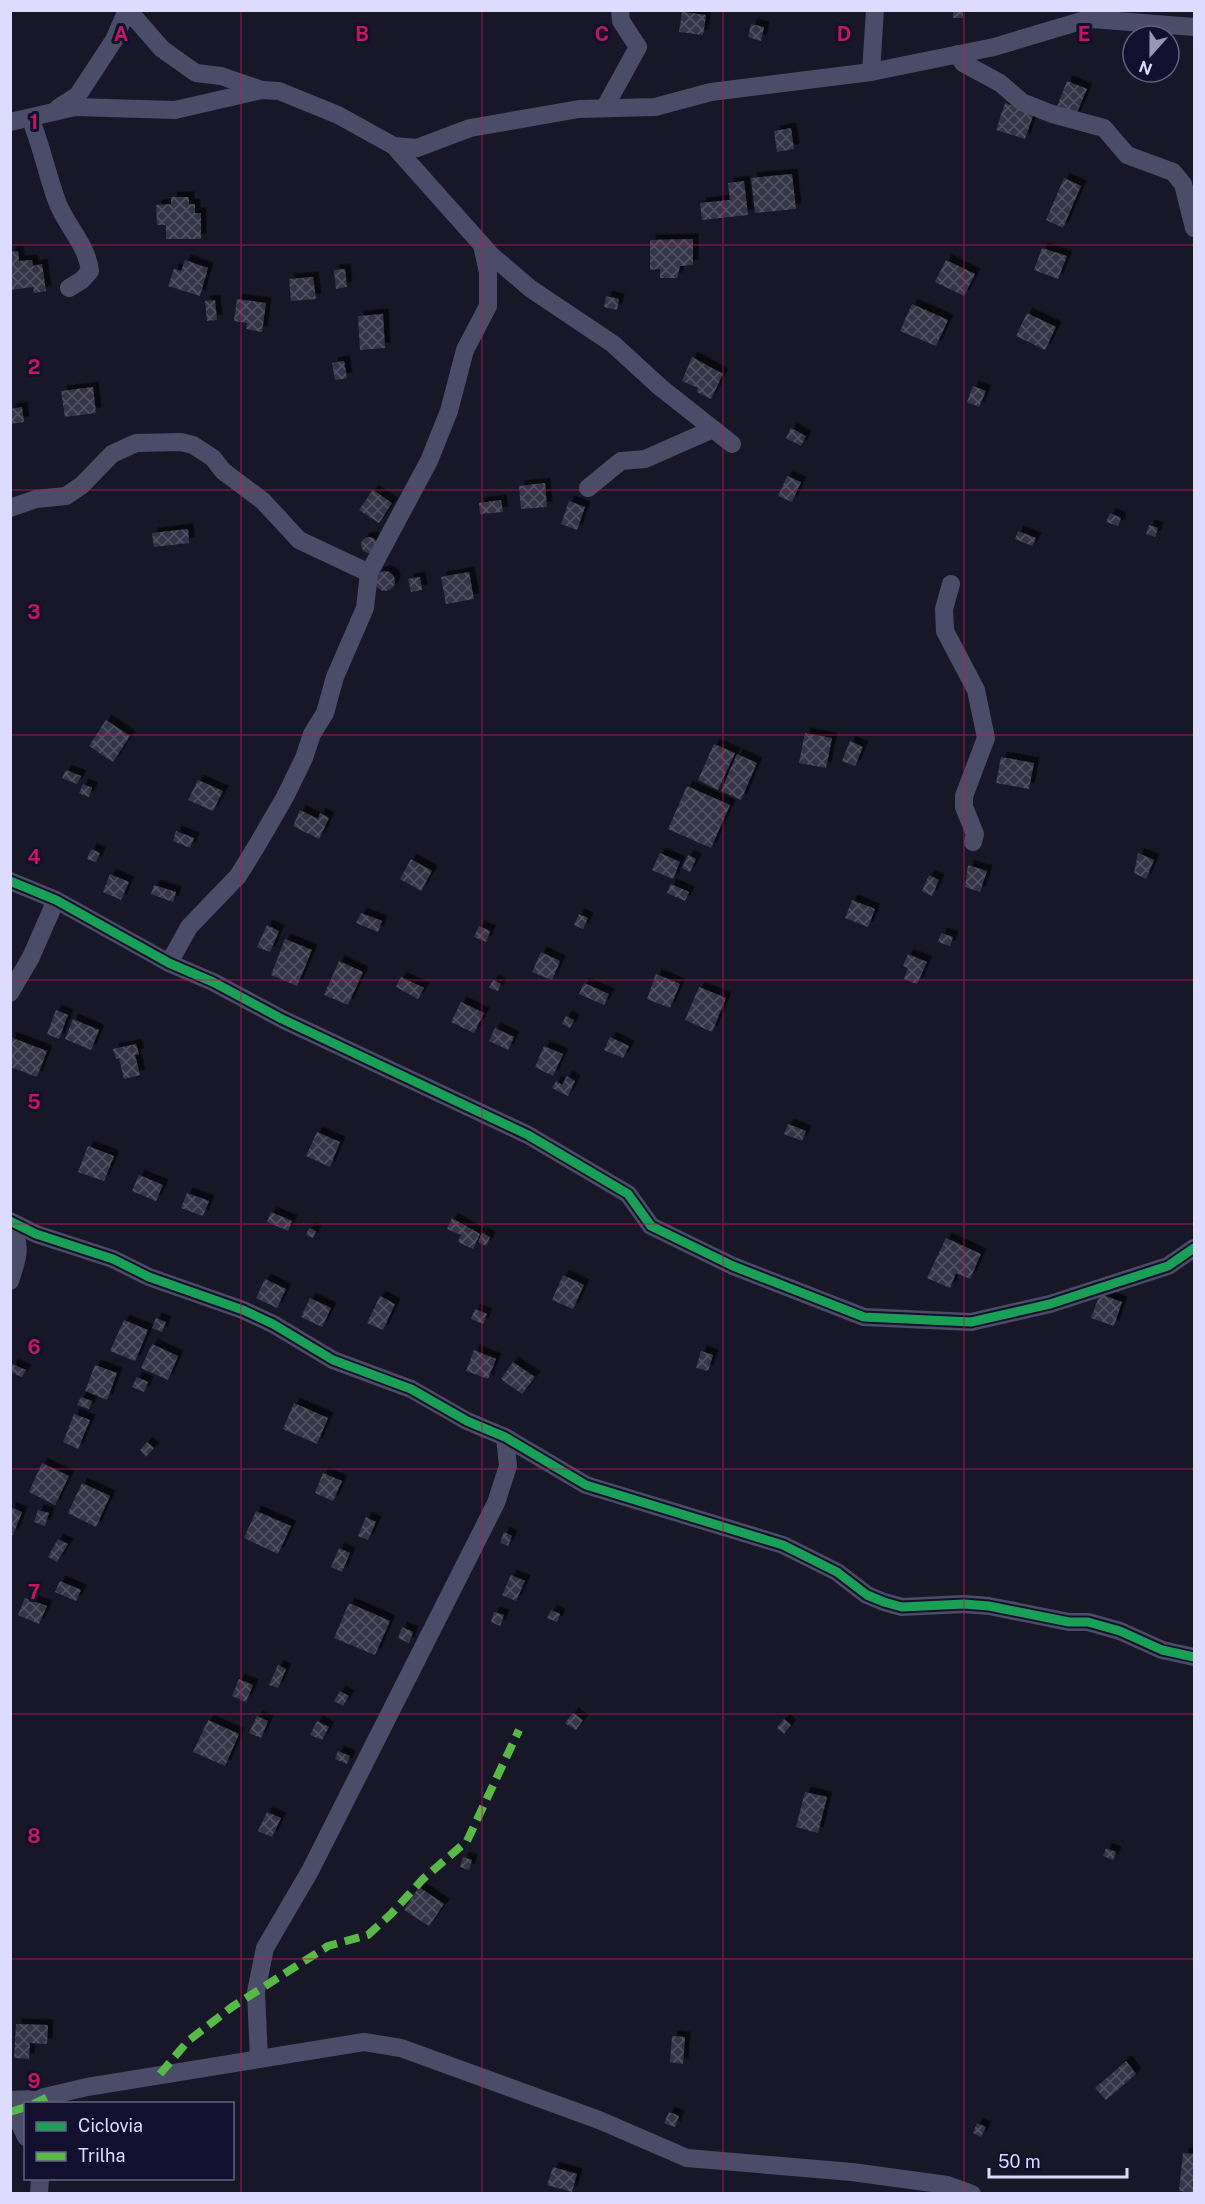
<svg xmlns="http://www.w3.org/2000/svg" width="1205" height="2204" font-family="'Public Sans',sans-serif">
<style>
.building{fill:url(#building-cross-hatch);filter:url(#shadow)}
.lines{fill:none;stroke-linecap:round;stroke-linejoin:round}
.minor{stroke:#4b4d68;stroke-width:18}
.quiet{stroke:#58b947;stroke-width:8;stroke-dasharray:15 8;stroke-linecap:butt}
.cycleway-casing{stroke:#12102e;stroke-width:13}
.cycleway{stroke:#1a9f57;stroke-width:9}
.grid{fill:none;stroke:#c2185b;stroke-width:1.5;stroke-opacity:0.55}
.grid-label{font-size:20px;text-anchor:middle;font-weight:bold;fill:#c2185b;stroke:#12102e;stroke-width:6;stroke-linejoin:round;paint-order:stroke}
</style>
<defs>
<pattern id="building-cross-hatch" width="8" height="8" patternUnits="userSpaceOnUse" patternTransform="scale(1.5)"><rect width="8" height="8" fill="#363648"/><path d="M0 0l8 8M0 8l8-8" fill="none" stroke="#535263"/></pattern>
<filter id="shadow"><feDropShadow dx="5.5" dy="-5.5" stdDeviation="0" flood-color="#0009"/></filter>
</defs>
<rect width="100%" height="100%" fill="#181727"/>
<g class="building">
<rect x="953" y="10" width="10" height="8"/>
<path d="M682 12 706 15 703 35 679 32Z"/>
<path d="M751 24 764 27 761 41 748 37Z"/>
<path d="M1067 81 1087 89 1075 117 1056 109Z"/>
<path d="M1005 103 1034 113 1025 139 996 130Z"/>
<path d="M791 128 794 149 777 152 774 131Z"/>
<path d="M792 174 796 209 755 213 751 178Z"/>
<path d="M1064 178 1081 186 1063 228 1046 220Z"/>
<path d="M744 181 748 215 702 220 700 203 730 200 728 183Z"/>
<path d="M171 197H189V204H195V213H201V239H166V225H157L156 205 171 204Z"/>
<path d="M693 239V265L680 266 677 278H660V269L650 270V240Z"/>
<path d="M1042 248 1067 256 1058 279 1034 270Z"/>
<path d="M18 251 19 261 32 260 33 266 42 264 46 291 34 293 33 287 10 290V252Z"/>
<path d="M185 260 208 268 200 296 168 286 174 269 181 271Z"/>
<path d="M946 260 975 274 964 296 935 282Z"/>
<path d="M345 269 347 287 336 289 334 270Z"/>
<path d="M313 277 316 299 291 301 289 279Z"/>
<path d="M606 296 619 299 617 310 604 307Z"/>
<path d="M237 299 266 303 262 332 246 329 247 323 234 321Z"/>
<path d="M215 300 217 320 207 321 205 301Z"/>
<path d="M912 304 948 320 936 346 900 331Z"/>
<path d="M1027 313 1056 327 1045 350 1016 336Z"/>
<path d="M383 314 385 348 360 350 358 316Z"/>
<path d="M692 357 723 374 711 399 697 392 698 388 682 381Z"/>
<path d="M344 361 347 378 335 380 332 363Z"/>
<path d="M973 386 986 391 979 407 967 402Z"/>
<path d="M93 387 96 413 65 417 61 391Z"/>
<path d="M22 407 24 422 10 424V409Z"/>
<path d="M791 428 806 436 801 446 786 438Z"/>
<path d="M787 476 801 482 792 502 778 496Z"/>
<path d="M545 483 547 507 521 509 519 486Z"/>
<path d="M373 490 392 503 379 523 359 510Z"/>
<path d="M501 500 503 512 480 514 479 503Z"/>
<path d="M569 501 585 507 577 530 561 524Z"/>
<path d="M1110 513 1121 518 1118 526 1106 522Z"/>
<path d="M1149 525 1158 528 1155 537 1146 534Z"/>
<path d="M188 529 189 543 154 547 152 533Z"/>
<path d="M1018 531 1036 538 1032 546 1015 539Z"/>
<circle cx="369" cy="545" r="8"/>
<circle cx="385" cy="581" r="10"/>
<path d="M469 572 474 599 446 604 441 577Z"/>
<path d="M420 577 422 590 411 592 408 579Z"/>
<path d="M106 720 130 736 113 762 89 746Z"/>
<path d="M805 733 832 738 826 768 799 763Z"/>
<path d="M850 741 863 747 855 766 842 761Z"/>
<path d="M714 744 735 753 718 790 698 780Z"/>
<path d="M737 754 757 763 741 800 721 791Z"/>
<path d="M1001 757 1034 763 1029 789 996 783Z"/>
<path d="M66 770 81 776 77 784 62 778Z"/>
<path d="M198 780 223 791 213 811 188 800Z"/>
<path d="M83 784 92 788 89 797 79 793Z"/>
<path d="M687 786 730 805 711 848 668 829Z"/>
<path d="M300 810 318 819 320 813 329 818 319 839 293 826Z"/>
<path d="M176 831 194 838 190 848 173 841Z"/>
<path d="M91 849 100 853 96 862 87 859Z"/>
<path d="M660 853 680 862 673 879 652 870Z"/>
<path d="M1138 853 1154 860 1146 879 1134 873Z"/>
<path d="M688 855 696 859 690 872 682 868Z"/>
<path d="M411 859 432 871 421 891 400 879Z"/>
<path d="M968 865 987 871 980 892 965 887Z"/>
<path d="M110 874 129 882 121 900 103 892Z"/>
<path d="M929 875 939 880 932 896 922 891Z"/>
<path d="M671 884 689 892 685 901 667 893Z"/>
<path d="M154 885 176 892 173 902 151 894Z"/>
<path d="M852 900 875 909 868 927 845 918Z"/>
<path d="M361 913 382 921 378 932 356 923Z"/>
<path d="M579 914 588 918 583 929 574 925Z"/>
<path d="M267 925 279 931 270 952 257 947Z"/>
<path d="M479 926 490 931 486 942 474 937Z"/>
<path d="M941 933 953 937 950 946 938 942Z"/>
<path d="M285 939 312 950 297 986 271 975Z"/>
<path d="M541 952 560 961 552 980 532 972Z"/>
<path d="M908 954 927 962 917 984 904 979 908 968 903 966Z"/>
<path d="M339 961 363 972 348 1005 324 995Z"/>
<path d="M656 974 680 984 670 1008 647 999Z"/>
<path d="M401 977 424 988 418 999 396 987Z"/>
<path d="M493 980 501 984 498 991 489 988Z"/>
<path d="M584 983 609 994 604 1005 579 994Z"/>
<path d="M699 987 726 998 712 1032 685 1020Z"/>
<path d="M461 1002 484 1013 474 1033 451 1022Z"/>
<path d="M56 1010 68 1015 59 1039 47 1034Z"/>
<path d="M566 1016 574 1020 570 1028 562 1024Z"/>
<path d="M73 1019 99 1030 91 1050 65 1039Z"/>
<path d="M495 1028 514 1037 508 1050 489 1041Z"/>
<path d="M10 1037 47 1051 37 1077 10 1067Z"/>
<path d="M610 1037 629 1046 623 1058 604 1050Z"/>
<path d="M136 1044 139 1054 135 1055 140 1075 124 1079 119 1058 116 1059 113 1049Z"/>
<path d="M544 1046 563 1054 553 1076 535 1067Z"/>
<path d="M567 1076 575 1081 568 1096 552 1088 556 1081 562 1085Z"/>
<path d="M788 1124 806 1131 802 1141 784 1134Z"/>
<path d="M317 1132 340 1142 330 1167 306 1156Z"/>
<path d="M88 1146 114 1156 104 1181 78 1172Z"/>
<path d="M139 1175 163 1185 156 1201 132 1191Z"/>
<path d="M187 1193 209 1201 203 1216 181 1208Z"/>
<path d="M271 1212 292 1221 288 1231 267 1222Z"/>
<path d="M452 1218 480 1234 473 1249 458 1242 461 1235 447 1229Z"/>
<path d="M309 1228 316 1231 313 1238 306 1235Z"/>
<path d="M482 1233 490 1237 486 1246 478 1242Z"/>
<path d="M946 1238 981 1254 970 1279 956 1273 950 1288 927 1278Z"/>
<path d="M563 1275 584 1285 573 1309 552 1300Z"/>
<path d="M265 1279 286 1289 277 1308 256 1298Z"/>
<path d="M1100 1294 1122 1302 1114 1326 1091 1318Z"/>
<path d="M380 1296 395 1304 383 1330 367 1323Z"/>
<path d="M310 1298 331 1308 322 1327 301 1317Z"/>
<path d="M475 1309 487 1314 483 1324 471 1319Z"/>
<path d="M156 1318 166 1322 162 1332 152 1328Z"/>
<path d="M124 1320 148 1330 135 1361 110 1351Z"/>
<path d="M152 1344 178 1356 168 1380 141 1368Z"/>
<path d="M474 1350 496 1359 488 1379 466 1371Z"/>
<path d="M701 1351 713 1355 708 1371 696 1368Z"/>
<path d="M513 1362 535 1377 522 1394 501 1379Z"/>
<path d="M12 1364 26 1370 22 1377 10 1372Z"/>
<path d="M95 1365 117 1373 107 1400 85 1391Z"/>
<path d="M137 1377 148 1382 144 1392 132 1387Z"/>
<path d="M81 1397 92 1401 89 1409 77 1405Z"/>
<path d="M294 1403 328 1418 317 1444 283 1429Z"/>
<path d="M74 1414 90 1420 78 1449 63 1442Z"/>
<path d="M147 1442 154 1448 146 1457 140 1450Z"/>
<path d="M42 1463 69 1476 55 1505 29 1492Z"/>
<path d="M323 1473 342 1481 333 1501 315 1493Z"/>
<path d="M82 1483 110 1496 96 1527 68 1513Z"/>
<path d="M10 1507 22 1512 13 1535 10 1534Z"/>
<path d="M38 1510 49 1513 45 1526 34 1522Z"/>
<path d="M256 1511 291 1526 278 1554 244 1538Z"/>
<path d="M366 1517 376 1522 368 1540 358 1536Z"/>
<path d="M504 1532 512 1536 508 1546 500 1543Z"/>
<path d="M58 1539 68 1544 57 1562 48 1557Z"/>
<path d="M339 1548 350 1553 342 1572 331 1567Z"/>
<path d="M511 1575 525 1581 516 1601 502 1595Z"/>
<path d="M60 1581 81 1590 76 1601 55 1592Z"/>
<path d="M25 1598 47 1606 39 1624 18 1615Z"/>
<path d="M349 1603 390 1621 375 1655 334 1638Z"/>
<path d="M551 1610 560 1614 557 1622 547 1618Z"/>
<path d="M494 1612 504 1615 500 1626 491 1622Z"/>
<path d="M402 1627 413 1632 409 1643 398 1638Z"/>
<path d="M278 1665 286 1669 278 1688 269 1685Z"/>
<path d="M239 1679 253 1685 246 1702 232 1696Z"/>
<path d="M340 1691 349 1696 343 1706 334 1701Z"/>
<path d="M573 1713 583 1720 576 1730 565 1723Z"/>
<path d="M257 1716 268 1721 261 1738 249 1733Z"/>
<path d="M784 1719 791 1725 784 1734 777 1728Z"/>
<path d="M208 1720 239 1734 225 1766 193 1752Z"/>
<path d="M317 1721 329 1727 322 1740 310 1735Z"/>
<path d="M338 1751 350 1756 347 1764 335 1759Z"/>
<path d="M805 1792 827 1797 818 1833 796 1827Z"/>
<path d="M267 1812 281 1818 272 1837 258 1831Z"/>
<path d="M1106 1848 1116 1852 1113 1860 1103 1856Z"/>
<path d="M463 1857 472 1860 469 1870 460 1867Z"/>
<path d="M419 1887 444 1904 429 1926 404 1910Z"/>
<path d="M16 2024 48 2025 47 2044 30 2043 29 2059 14 2058Z"/>
<path d="M672 2036 685 2037 683 2064 670 2062Z"/>
<path d="M1126 2061 1136 2074 1106 2100 1095 2088Z"/>
<path d="M669 2112 679 2116 675 2127 664 2123Z"/>
<path d="M977 2123 986 2127 981 2137 973 2133Z"/>
<path d="M1183 2153 1194 2154V2193L1179 2191Z"/>
<path d="M553 2167 577 2174 572 2192 547 2185Z"/>
</g>
<g class="lines">
<g class="minor">
<path d="M128 10 162 49 196 73 221 76 262 90"/>
<path d="M958 54 963 63 1000 83 1022 102 1052 114 1104 128 1127 155 1173 172 1183 184 1194 228"/>
<path d="M871 72 875 10"/>
<path d="M605 107 638 47 621 21 620 10"/>
<path d="M58 108 78 95 114 40 127 10"/>
<path d="M30 118C42 146 47 176 58 204 68 228 87 245 90 271L82 280 69 288"/>
<path d="M10 122 75 107 175 110 262 90 279 91 338 115 394 146 417 148 470 128 579 109 655 107 711 92 871 72 994 47 1081 21 1092 19 1194 27"/>
<path d="M394 146 491 255 531 289 613 344 660 387 732 444"/>
<path d="M588 488 621 461 645 459 713 429"/>
<path d="M10 508 36 499 66 496 82 485 112 454 136 443 181 442 193 445 213 458 223 471 263 501 299 540 369 573"/>
<path d="M951 584 944 609 945 631 976 690 986 738 964 796V807L975 834 973 842"/>
<path d="M10 881 56 900 169 963 213 982 282 1019 528 1135 628 1194 651 1226 733 1266 864 1317 971 1322 1050 1304 1168 1266 1194 1248"/>
<path d="M169 963 189 927 238 876 256 847 285 797 304 758 312 734 325 713 335 677 365 608 369 573 429 461 449 411 465 350 488 306V272L482 245"/>
<path d="M10 993 31 957 56 900"/>
<path d="M10 1221 36 1234 113 1259 149 1277 243 1310 273 1324 333 1360 411 1389 467 1421 505 1437 586 1485 783 1545 837 1572 867 1595 884 1602 902 1607 964 1604 989 1606 1069 1622H1088L1120 1631 1162 1650 1194 1657"/>
<path d="M10 1228C24 1245 16 1262 10 1281"/>
<path d="M259 2059 256 1992 265 1948 310 1871 496 1503 508 1466 505 1437"/>
<path d="M10 2100 36 2099 87 2087 364 2042 401 2048 599 2120 687 2158 852 2172 947 2185 972 2194"/>
<path d="M10 2103 26 2137"/>
<path d="M39 2194 40 2178"/>
</g>
<g class="quiet">
<path d="M160 2074 188 2041 232 2007 328 1946 368 1935 391 1914 423 1879 467 1841 519 1730"/>
<path d="M33 2104 52 2095"/>
<path d="M10 2112 26 2107"/>
</g>
<defs>
<g id="cycleway">
<path d="M10 881 56 900 169 963 213 982 282 1019 528 1135 628 1194 651 1226 733 1266 864 1317 971 1322 1050 1304 1168 1266 1194 1248"/>
<path d="M10 1221 36 1234 113 1259 149 1277 243 1310 273 1324 333 1360 411 1389 467 1421 505 1437 586 1485 783 1545 837 1572 867 1595 884 1602 902 1607 964 1604 989 1606 1069 1622H1088L1120 1631 1162 1650 1194 1657"/>
</g>
</defs>
<use href="#cycleway" class="cycleway-casing"/>
<use href="#cycleway" class="cycleway"/>
</g>
<path class="grid" d="M241 10V2194M482 10V2194M723 10V2194M964 10V2194M10 245H1194M10 490H1194M10 735H1194M10 980H1194M10 1224H1194M10 1469H1194M10 1714H1194M10 1959H1194"/>
<g class="grid-label">
<text x="121" y="41">A</text>
<text x="362" y="41">B</text>
<text x="602" y="41">C</text>
<text x="844" y="41">D</text>
<text x="1084" y="41">E</text>
<text x="34" y="129">1</text>
<text x="34" y="374">2</text>
<text x="34" y="619">3</text>
<text x="34" y="864">4</text>
<text x="34" y="1109">5</text>
<text x="34" y="1354">6</text>
<text x="34" y="1599">7</text>
<text x="34" y="1843">8</text>
<text x="34" y="2088">9</text>
</g>
<rect width="1205" height="2204" fill="none" stroke="#dddcff" stroke-width="24"/>
<rect x="24" y="2102" width="210" height="78" fill="#12102e" stroke="#636282" stroke-width="1.5"/>
<rect x="36" y="2122" width="30" height="9" fill="#1a9f57" stroke="#636282" stroke-width="1.5"/>
<text x="78" y="2132" font-size="18" fill="#dddcff">Ciclovia</text>
<rect x="36" y="2152" width="30" height="9" fill="#58b947" stroke="#636282" stroke-width="1.5"/>
<text x="78" y="2162" font-size="18" fill="#dddcff">Trilha</text>
<g transform="translate(1151 54) rotate(201)"><circle r="28" fill="#12102e" stroke="#636282" stroke-width="1.5"/>
<path d="M0-4.5L10 22L0 15L-10 22Z" fill="#9897b3"/>
<text y="-9" font-size="16" font-weight="bold" text-anchor="middle" fill="#dddcff">N</text>
</g>
<path d="M989 2168v9h138v-9" fill="none" stroke="#dddcff" stroke-width="3"/>
<text x="998" y="2168" font-size="18" fill="#dddcff" stroke="#12102e" stroke-width="4.5" paint-order="stroke">50 m</text>
</svg>
